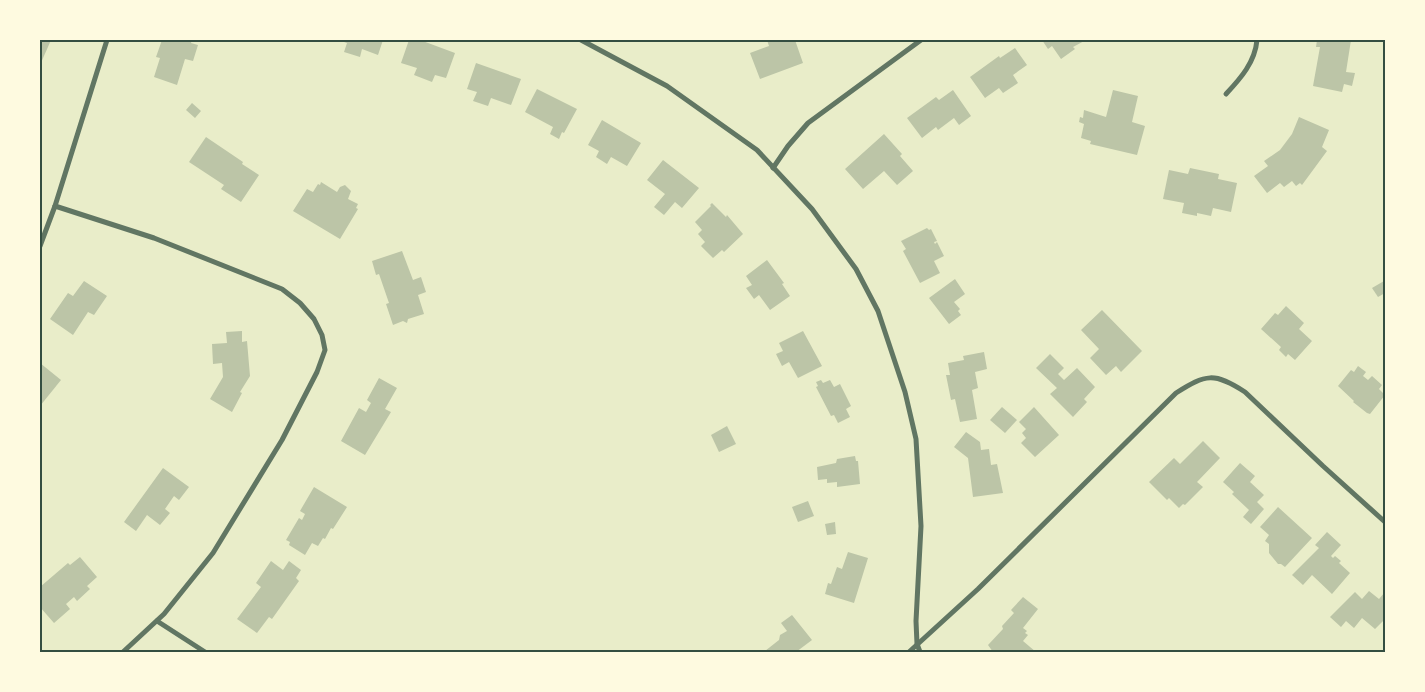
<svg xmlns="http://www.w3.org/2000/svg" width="1425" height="692" font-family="'Noto Sans',sans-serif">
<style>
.building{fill:#bcc5a7}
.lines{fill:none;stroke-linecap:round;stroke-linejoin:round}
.minor{stroke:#617663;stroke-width:5}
.neatline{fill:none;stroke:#344e41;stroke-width:2}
</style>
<rect width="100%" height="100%" fill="#e9edc9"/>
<g class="building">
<path d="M40 40H51L40 65Z"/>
<path d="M162 40H192L191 43 198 45 193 61 185 59 177 85 154 77 160 58 156 57Z"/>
<path d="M338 40H383L378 55 362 49 360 57 344 52 347 43Z"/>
<path d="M409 40H420L455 53 446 78 435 75 432 82 414 75 417 68 401 63Z"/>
<path d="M767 40H795L803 63 760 79 750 53 769 46Z"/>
<path d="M1042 40H1086L1073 47 1075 49 1061 59 1052 46 1048 49Z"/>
<path d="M1317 40H1351L1346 72 1355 73 1352 86 1344 84 1342 92 1313 86 1320 47H1316Z"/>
<path d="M1015 48 1027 65 1013 75 1018 83 1003 93 999 88 985 98 970 77 999 56 1000 58Z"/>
<path d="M476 63 521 79 511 105 491 98 488 106 473 101 477 92 467 89Z"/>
<path d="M537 89 577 109 564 133 562 132 559 139 550 134 553 127 525 112Z"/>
<path d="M953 90 971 116 959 125 954 118 938 130 936 127 922 138 907 118 936 97 939 100Z"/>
<path d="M1113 90 1138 96 1132 122 1145 126 1137 155 1090 144 1091 141 1081 138 1084 124 1079 122 1080 117 1083 118 1084 110 1106 117Z"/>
<path d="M192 103 201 111 195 118 186 110Z"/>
<path d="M1299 117 1329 130 1322 147 1327 151 1302 185 1300 183 1296 186 1292 181 1284 187 1280 183 1267 193 1254 176 1268 166 1264 161 1280 150 1292 134Z"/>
<path d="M602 120 641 143 627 166 611 157 607 164 596 157 599 151 588 145Z"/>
<path d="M884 134 902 154 900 156 913 171 897 185 884 171 863 189 845 169Z"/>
<path d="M206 137 243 162 242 164 259 175 241 202 221 189 224 185 189 162Z"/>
<path d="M663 160 699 188 682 208 675 202 664 215 654 207 665 194 647 180Z"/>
<path d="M1190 168 1219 174 1218 179 1237 183 1231 212 1213 208 1211 216 1197 213V216L1182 213 1184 203 1163 199 1169 170 1188 174Z"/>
<path d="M321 182 337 192 340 187 345 185 351 191 348 199 358 204 356 208 358 209 340 239 293 211 307 189 313 192 318 184 320 185Z"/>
<path d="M712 203 726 217 727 215 743 234 724 252 722 250 713 258 701 246 705 242 698 234 702 230 695 222 711 206 710 205Z"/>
<path d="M927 228 929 230 931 229 937 241 934 242 935 244 937 242 944 256 934 261 940 273 920 283 903 251 906 249 901 241Z"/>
<path d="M402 251 413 280 421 277 426 292 418 295 424 314 408 319 407 323 403 321 393 325 386 304 389 303 379 274 376 275 372 261Z"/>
<path d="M767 260 784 283 782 284 790 296 770 310 759 295 754 299 746 288 752 285 746 276Z"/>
<path d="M955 279 965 294 954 302 960 309 958 311 961 315 949 324 929 298Z"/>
<path d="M84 281 107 296 94 315 88 312 73 335 50 319 68 293 73 296Z"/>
<path d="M1384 281 1385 293 1378 297 1372 288Z"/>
<path d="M1286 306 1304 323 1299 329 1312 341 1295 360 1288 354 1286 357 1279 350 1281 347 1261 329 1275 313 1278 315Z"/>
<path d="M1102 310 1142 351 1121 372 1116 366 1106 375 1090 358 1099 349 1081 330Z"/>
<path d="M242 331V342L247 341 250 376 240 392 242 393 232 412 210 399 223 377 222 363 213 364 212 344 227 343 226 332Z"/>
<path d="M803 331 822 366 798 378 789 362 782 366 776 354 783 351 779 343Z"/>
<path d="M984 352 987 369 975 372 978 388 972 390 977 419 960 422 955 399 951 400 946 375H950L948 363 964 360 963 356Z"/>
<path d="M1050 354 1064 368 1058 374 1064 380 1077 368 1095 387 1084 399 1087 402 1073 417 1050 394 1057 388 1036 368Z"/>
<path d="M40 363 61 380 40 406Z"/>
<path d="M1358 366 1366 372 1363 376 1368 380 1372 376 1382 385 1379 389 1385 395 1370 414 1367 413 1353 402 1354 401 1338 386 1351 370 1354 372Z"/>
<path d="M379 378 397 388 385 409 391 412 365 455 341 441 359 408 366 412 371 403 367 400Z"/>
<path d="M821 380 823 383 830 380 834 387 840 384 851 406 846 409 850 417 838 423 834 415 831 416 816 387 818 386 816 382Z"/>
<path d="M1002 407 1017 420 1005 433 990 420Z"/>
<path d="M1034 407 1059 435 1035 457 1021 443 1026 438 1022 433 1026 429 1019 422Z"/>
<path d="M727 426 736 444 719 452 711 435Z"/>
<path d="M966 432 980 442 981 450 989 449 991 465 997 464 1003 493 973 497 968 458 954 447Z"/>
<path d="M1203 441 1220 458 1197 482 1203 487 1185 505 1183 504 1179 508 1169 498 1167 500 1149 482 1174 458 1180 464Z"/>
<path d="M855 456 856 461H858L860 484 837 487V482L827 483V479L818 480 817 467 836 463 837 459Z"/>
<path d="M1240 463 1255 476 1250 482 1264 495 1257 502 1264 509 1251 524 1243 517 1249 510 1232 494 1234 492 1223 482Z"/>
<path d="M163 468 189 487 179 500 174 496 165 509 170 513 160 525 147 515 136 531 124 522Z"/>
<path d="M314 487 347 507 333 529 331 528 325 539 323 538 318 546 312 543 305 555 289 545 290 542 286 540 299 518 302 520 305 514 300 511Z"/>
<path d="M808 501 814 516 798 522 792 507Z"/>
<path d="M1278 507 1312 538 1285 567 1281 564H1278L1269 553V544L1265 541 1269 535 1260 527Z"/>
<path d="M835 522 836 534 827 535 825 524Z"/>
<path d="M1327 532 1341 545 1331 556 1333 558 1335 556 1341 561 1339 563 1350 573 1332 594 1312 575 1303 585 1292 575 1319 548 1315 545Z"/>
<path d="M848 552 868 558 854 603 825 594 828 583 831 584 837 567 842 569Z"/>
<path d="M80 557 97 577 87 586 90 589 77 601 74 597 66 604 70 609 54 623 40 607V587L68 563 70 565Z"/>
<path d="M271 561 283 570 289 561 301 570 296 578 299 581 272 619 269 617 257 633 237 619 261 587 256 583Z"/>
<path d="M1369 591 1379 599 1385 592V619L1375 629 1362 618 1354 628 1346 621 1341 627 1330 617 1355 592 1362 599Z"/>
<path d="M1023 597 1038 609 1023 628 1027 631 1025 633 1028 635 1023 641 1036 652H993L988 645 1003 629 1002 626 1014 613 1011 610Z"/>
<path d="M792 615 812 640 796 652H766L765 651 779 640 780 635 787 631 781 623Z"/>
</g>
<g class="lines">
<g class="minor">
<path d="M581 40 667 86 757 150 812 209 856 269 878 311 905 392 916 439 921 526 916 621 917 644 920 652"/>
<path d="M1226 94C1241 78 1255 62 1257 40"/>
<path d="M773 168 788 146 808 123 921 40"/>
<path d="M55 206 154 238 282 289 300 303 314 319 322 335 325 350 317 372 282 440 213 553 164 614 123 652"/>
<path d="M40 246 55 206 107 40"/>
<path d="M157 621 205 652"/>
<path d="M909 652 978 589 1176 393C1206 374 1214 372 1245 392L1323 466 1385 522"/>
</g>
</g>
<rect width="1425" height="692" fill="none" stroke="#fefae0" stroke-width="82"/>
<rect x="41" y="41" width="1343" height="610" class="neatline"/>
</svg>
